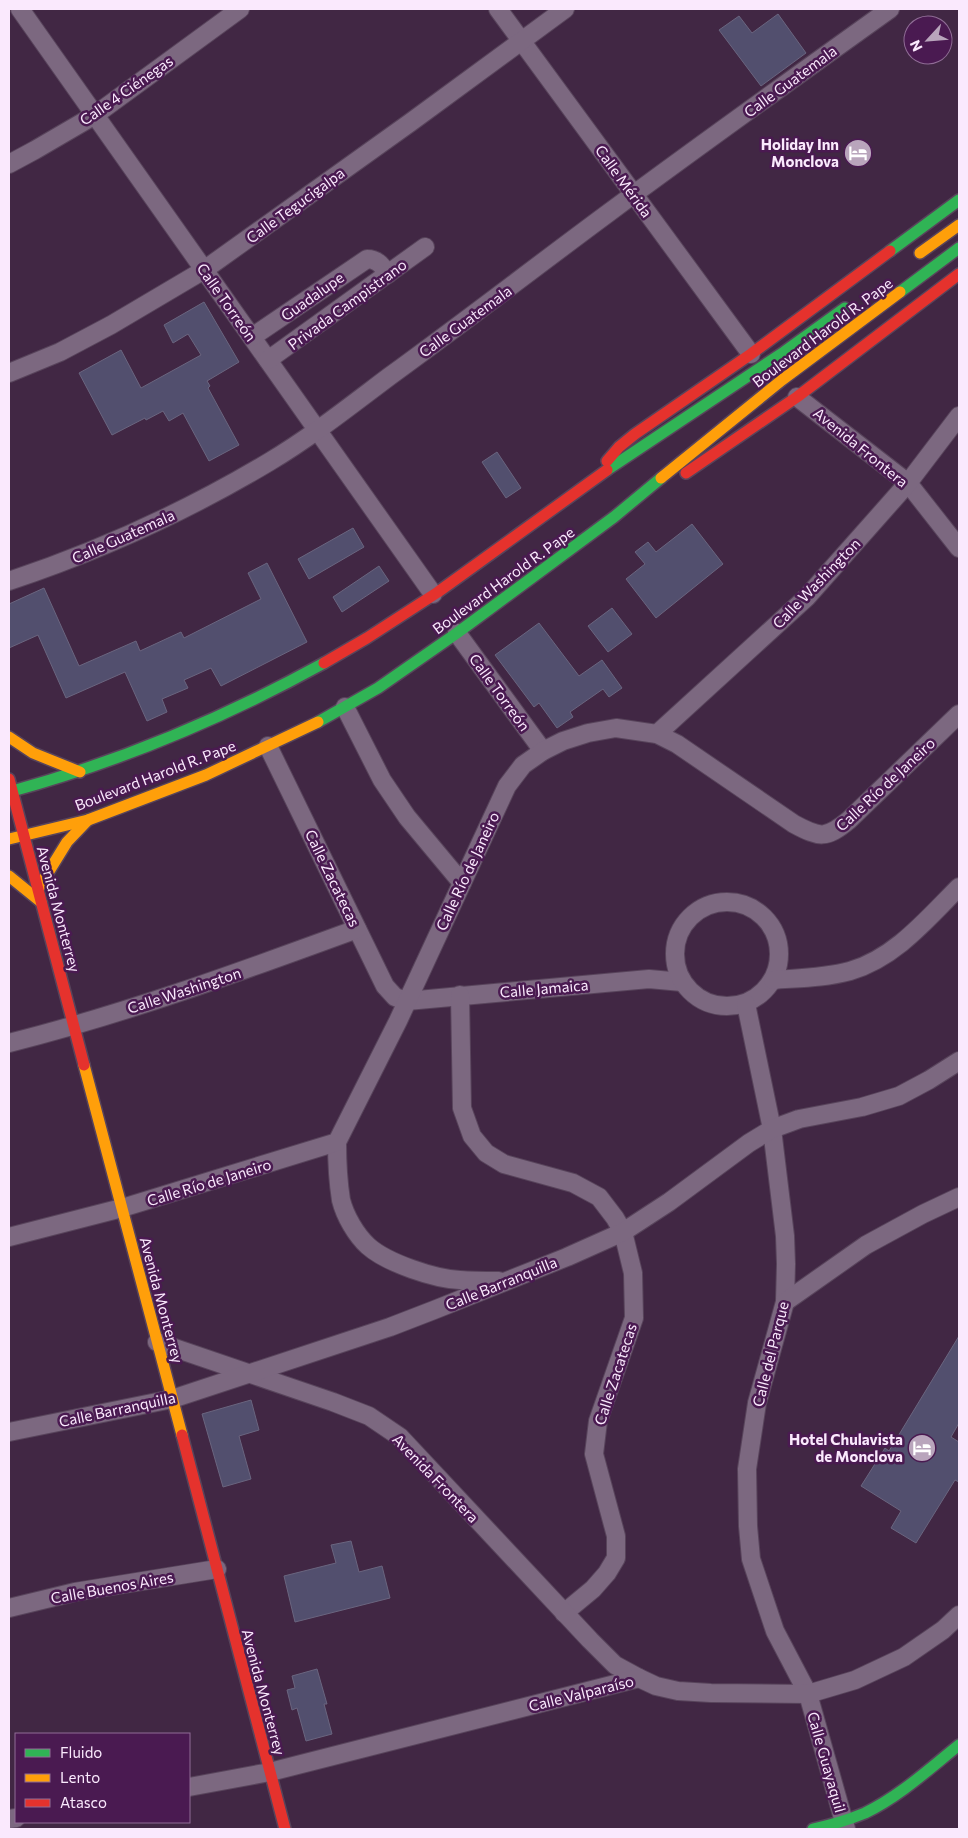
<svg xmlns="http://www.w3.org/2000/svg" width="968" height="1838" font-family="Commissioner,sans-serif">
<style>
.building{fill:#524f6e;stroke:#6a657f}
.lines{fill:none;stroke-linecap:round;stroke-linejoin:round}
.street-casing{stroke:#58445b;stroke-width:20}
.fast-casing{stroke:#58445b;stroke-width:14}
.slow-casing{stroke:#58445b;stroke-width:14}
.jam-casing{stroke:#58445b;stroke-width:14}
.street{stroke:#7c6880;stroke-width:18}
.fast{stroke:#30b455;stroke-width:11}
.slow{stroke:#ff9f0a;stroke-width:11}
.jam{stroke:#e5322d;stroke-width:11}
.labels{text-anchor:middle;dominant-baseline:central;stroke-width:5;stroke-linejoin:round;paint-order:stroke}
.street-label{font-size:15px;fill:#fae9fd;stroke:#4a1a51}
.poi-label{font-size:15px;font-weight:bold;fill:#fae9fd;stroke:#4a1a51;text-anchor:end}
</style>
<rect width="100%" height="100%" fill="#412744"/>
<g class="building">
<path d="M778 14 806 53 761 86 719 30 739 16 752 33Z"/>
<path d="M204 302 239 362 207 381 210 386 208 388 239 445 209 461 183 413 169 421 163 411 146 420 145 418 112 435 79 373 121 350 141 388 201 355 188 334 173 343 164 325Z"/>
<path d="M497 452 521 488 506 498 482 462Z"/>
<path d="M692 524 723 564 656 618 626 579 645 564 635 552 648 542 656 552Z"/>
<path d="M353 528 364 547 309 579 298 559Z"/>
<path d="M267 563 307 642 221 686 211 668 184 680 188 688 162 699 167 712 147 721 125 672 66 698 38 635 9 648V604L44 588 79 666 136 641 140 651 181 632 184 638 261 599 248 573Z"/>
<path d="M379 566 389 581 342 612 333 597Z"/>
<path d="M612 608 632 634 608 652 588 626Z"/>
<path d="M539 623 579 676 602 660 622 688 609 697 603 689 570 712 573 717 557 728 539 703 534 707 495 655Z"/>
<path d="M959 1336V1423L951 1437 959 1442V1482L955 1480 916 1543 891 1528 901 1511 861 1486 885 1448 889 1451Z"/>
<path d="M251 1400 259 1430 239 1436 251 1479 223 1487 202 1414Z"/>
<path d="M351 1541 359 1572 382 1566 390 1598 295 1622 284 1576 336 1563 331 1545Z"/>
<path d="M317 1669 327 1704H324L332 1734 306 1741 297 1708 292 1710 287 1690 295 1688 292 1676Z"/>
</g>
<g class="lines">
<defs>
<g id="street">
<path d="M20 9 433 594"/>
<path d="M498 9 751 354"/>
<path d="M9 164 35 150 95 115 240 9"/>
<path d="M252 337 367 259C378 259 382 266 388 274"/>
<path d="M268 360 425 247"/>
<path d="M9 373 60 352 111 325 204 270 411 122 565 9"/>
<path d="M797 397 908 483 959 548"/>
<path d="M9 581C99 551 187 511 269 462 311 437 350 406 390 376 463 323 534 268 607 214 700 145 795 77 890 9"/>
<path d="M457 633 543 751"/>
<path d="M345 707 382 780 407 817 462 883"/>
<path d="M657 734 807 597 908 483 959 416"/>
<path d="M268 746 385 986 395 997 407 1001 649 979 682 982"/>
<circle cx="727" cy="954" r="52"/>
<path d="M773 980C799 978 824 978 850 971 895 958 927 919 959 887"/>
<path d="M460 995 462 1108 472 1136 486 1153 504 1164 573 1183 599 1197 615 1218 623 1232 633 1273 634 1318 598 1421 594 1454 616 1536V1558L607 1573 593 1589 564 1613"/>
<path d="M746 1004 772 1129 785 1236 786 1264 785 1302 757 1403 747 1469 748 1526 751 1559 775 1631 808 1694 846 1829"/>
<path d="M9 1043C128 1013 242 971 357 929"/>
<path d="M337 1142C337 1161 338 1181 341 1200 345 1216 356 1235 368 1246 387 1263 435 1279 460 1280 473 1281 486 1281 499 1281"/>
<path d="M9 1237 122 1208 337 1142 398 1021 507 786 523 765 543 751 563 741 588 733 616 728 657 734 677 744 794 824C820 838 826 839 849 820L959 714"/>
<path d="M785 1302 866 1245 923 1214 959 1197"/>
<path d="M157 1342 333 1402 369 1416 400 1437 590 1640 615 1665 639 1678"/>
<path d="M9 1432 172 1399 390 1327 434 1310 567 1257 623 1232 669 1202 749 1143 772 1129 799 1119 862 1107 899 1096 929 1080 959 1061"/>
<path d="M9 1608 75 1592 217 1569"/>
<path d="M189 1787 270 1772 639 1678 656 1686 678 1691 711 1693 808 1694 855 1680 904 1657 943 1630 959 1615"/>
<path d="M9 1819 16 1818"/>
</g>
<g id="fast">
<path d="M890 251 959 200"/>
<path d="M900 292 959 248"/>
<path d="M607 470 784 352 845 308"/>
<path d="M318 722 378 688 457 633 614 517 661 478"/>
<path d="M9 792C119 762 224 718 324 663"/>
<path d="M813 1829C831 1825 848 1820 865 1813 900 1796 929 1769 959 1745"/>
</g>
<g id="slow">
<path d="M920 253 959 225"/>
<path d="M661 478 782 380 900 292"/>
<path d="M9 737 33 753 80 772"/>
<path d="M9 839 88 820 206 775 318 722"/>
<path d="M9 876 41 902"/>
<path d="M38 889 67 842 88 820"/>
<path d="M84 1065 182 1435"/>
</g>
<g id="jam">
<path d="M607 461 619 447 635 434 751 354 890 251"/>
<path d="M686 473 797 397 959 274"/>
<path d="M324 663 367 638 438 592 607 470"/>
<path d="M9 779 84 1065"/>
<path d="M182 1435 285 1829"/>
</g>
</defs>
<use href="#street" class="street-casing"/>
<use href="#fast" class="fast-casing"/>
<use href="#slow" class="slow-casing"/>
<use href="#jam" class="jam-casing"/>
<use href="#street" class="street"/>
<use href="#fast" class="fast"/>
<use href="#slow" class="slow"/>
<use href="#jam" class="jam"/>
</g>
<defs>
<symbol id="hotel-disc" viewBox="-11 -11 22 22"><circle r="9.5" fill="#b9a5bc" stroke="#4a1a51"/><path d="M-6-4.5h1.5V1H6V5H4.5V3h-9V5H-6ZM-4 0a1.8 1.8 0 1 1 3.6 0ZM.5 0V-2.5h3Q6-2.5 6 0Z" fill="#fff"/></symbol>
</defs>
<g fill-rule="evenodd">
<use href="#hotel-disc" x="842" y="137" width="32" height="32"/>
<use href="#hotel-disc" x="906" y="1432" width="32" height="32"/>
</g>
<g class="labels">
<g class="street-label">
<text transform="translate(790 81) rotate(-36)">Calle Guatemala</text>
<text transform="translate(126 90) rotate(-35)">Calle 4 Ciénegas</text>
<text transform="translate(624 181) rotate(54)">Calle Mérida</text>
<text transform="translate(295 205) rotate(-36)">Calle Tegucigalpa</text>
<text transform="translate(312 296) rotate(-35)">Guadalupe</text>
<text transform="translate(227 302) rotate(55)">Calle Torreón</text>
<text transform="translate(347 304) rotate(-36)">Privada Campistrano</text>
<text transform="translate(465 321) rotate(-36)">Calle Guatemala</text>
<text transform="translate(822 332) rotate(-37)">Boulevard Harold R. Pape</text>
<text transform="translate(861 447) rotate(39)">Avenida Frontera</text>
<text transform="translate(123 536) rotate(-24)">Calle Guatemala</text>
<text transform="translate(503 580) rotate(-36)">Boulevard Harold R. Pape</text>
<text transform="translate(816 583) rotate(-46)">Calle Washington</text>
<text transform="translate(500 692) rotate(54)">Calle Torreón</text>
<text transform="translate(155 775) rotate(-21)">Boulevard Harold R. Pape</text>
<text transform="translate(885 784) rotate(-43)">Calle Río de Janeiro</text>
<text transform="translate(467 871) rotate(-65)">Calle Río de Janeiro</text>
<text transform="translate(333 878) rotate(64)">Calle Zacatecas</text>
<text transform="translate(59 909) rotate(75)">Avenida Monterrey</text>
<text transform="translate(544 988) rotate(-5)">Calle Jamaica</text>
<text transform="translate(184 990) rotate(-18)">Calle Washington</text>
<text transform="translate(209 1182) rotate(-17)">Calle Río de Janeiro</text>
<text transform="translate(501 1283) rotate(-22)">Calle Barranquilla</text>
<text transform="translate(162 1300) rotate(75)">Avenida Monterrey</text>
<text transform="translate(770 1354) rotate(-76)">Calle del Parque</text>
<text transform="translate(615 1374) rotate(-72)">Calle Zacatecas</text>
<text transform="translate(117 1409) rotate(-12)">Calle Barranquilla</text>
<text transform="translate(436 1478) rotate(46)">Avenida Frontera</text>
<text transform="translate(112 1587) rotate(-10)">Calle Buenos Aires</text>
<text transform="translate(264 1692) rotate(75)">Avenida Monterrey</text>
<text transform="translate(581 1693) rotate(-14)">Calle Valparaíso</text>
<text transform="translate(827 1762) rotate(74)">Calle Guayaquil</text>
</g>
<g class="poi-label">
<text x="839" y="144">Holiday Inn<tspan x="839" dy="17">Monclova</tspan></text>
<text x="903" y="1439">Hotel Chulavista<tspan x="903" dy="17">de Monclova</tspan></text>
</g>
</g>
<rect width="968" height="1838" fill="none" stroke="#fae9fd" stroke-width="20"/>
<rect x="15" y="1733" width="175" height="90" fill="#4a1a51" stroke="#906d96"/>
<rect x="25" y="1749" width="25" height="8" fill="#30b455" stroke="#906d96"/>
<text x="60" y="1758" font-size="15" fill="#fae9fd">Fluido</text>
<rect x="25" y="1774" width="25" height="8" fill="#ff9f0a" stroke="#906d96"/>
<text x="60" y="1783" font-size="15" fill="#fae9fd">Lento</text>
<rect x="25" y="1799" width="25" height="8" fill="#e5322d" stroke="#906d96"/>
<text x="60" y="1808" font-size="15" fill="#fae9fd">Atasco</text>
<g transform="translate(928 40) rotate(244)"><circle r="24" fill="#4a1a51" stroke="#906d96"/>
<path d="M0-4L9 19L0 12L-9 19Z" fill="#b9a5bc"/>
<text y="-8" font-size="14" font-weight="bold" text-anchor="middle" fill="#fae9fd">N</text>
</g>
</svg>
